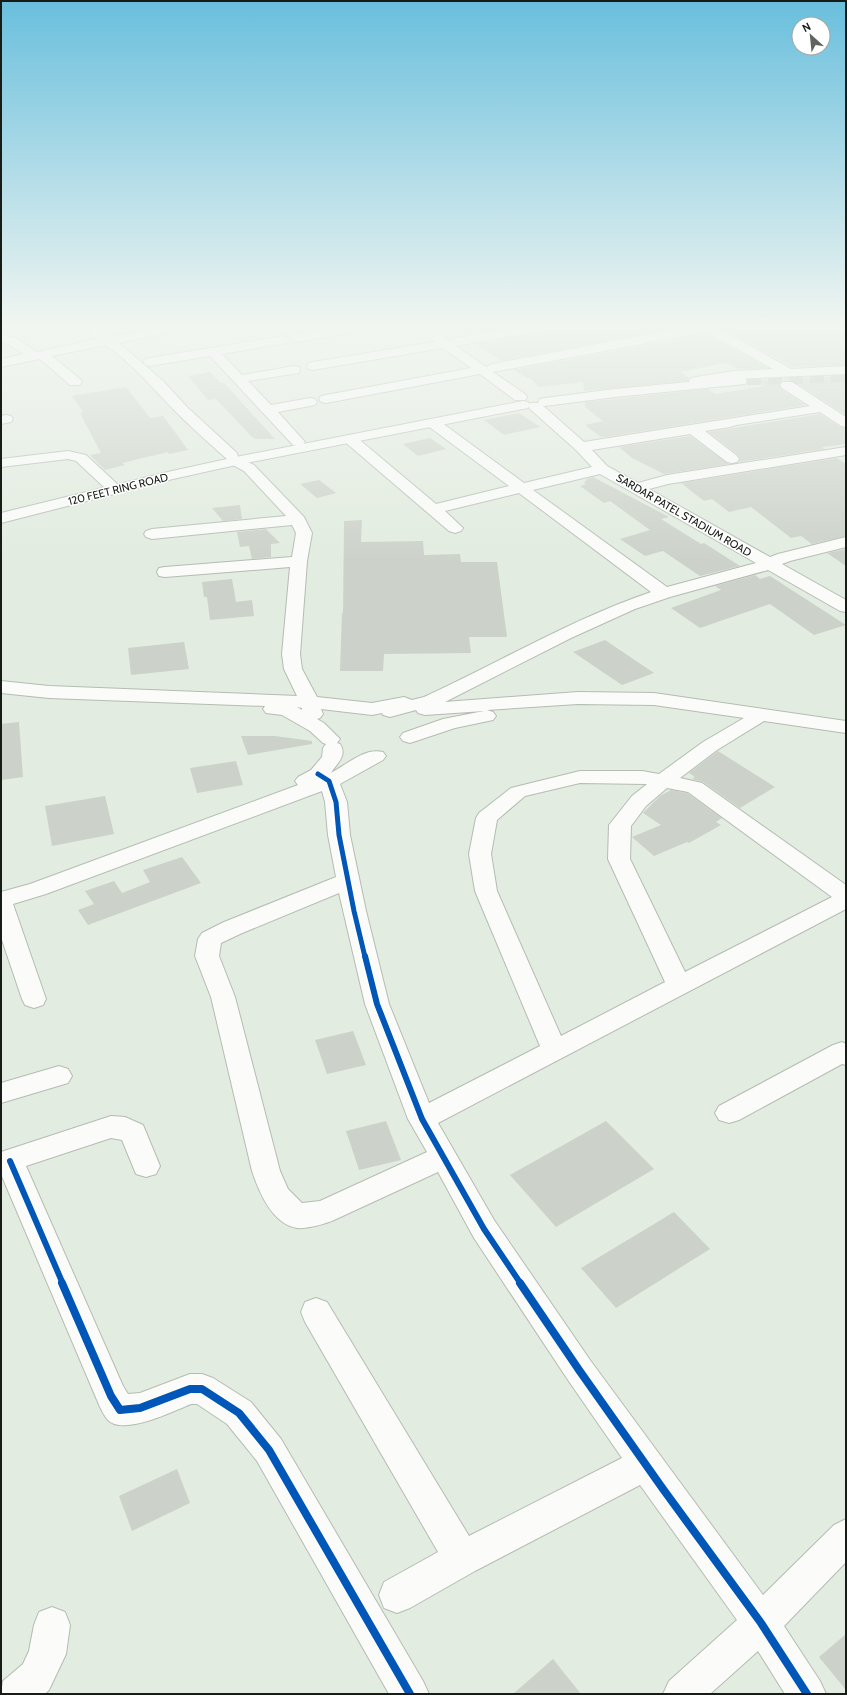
<svg xmlns="http://www.w3.org/2000/svg" width="847" height="1695" font-family="Cabin,sans-serif">
<style>
.building{fill:#ccd2c9}
.lines{fill:none;stroke-linecap:round;stroke-linejoin:round}
.major-tunnel{stroke:#b9c3b8;stroke-width:14;stroke-dasharray:14 7;stroke-linecap:butt}
.minor-casing{stroke:#b5bcb3;stroke-width:2}
.major-casing{stroke:#b5bcb3;stroke-width:2}
.minor{fill:#fbfcfa;fill-rule:evenodd}
.major{fill:#fbfcfa;fill-rule:evenodd}
.cycleway-far2-casing{stroke:#fff;stroke-width:8}
.cycleway-far1-casing{stroke:#fff;stroke-width:8}
.cycleway-casing{stroke:#fff;stroke-width:10}
.cycleway-far2{stroke:#0057b8;stroke-width:5}
.cycleway-far1{stroke:#0057b8;stroke-width:6}
.cycleway{stroke:#0057b8;stroke-width:8}
.labels{text-anchor:middle;dominant-baseline:central;stroke-width:3;stroke-linejoin:round;paint-order:stroke}
.far-street-label{font-size:11px;fill:#171d16;stroke:#fff}
</style>
<rect width="100%" height="100%" fill="#e2ece0"/>
<g class="building">
<path d="M448 325H517L463 335Z"/>
<path d="M558 325H687L501 361 476 344 551 330Z"/>
<path d="M737 325H826L835 328 846 333V365L791 367 722 328Z"/>
<path d="M706 334 768 368 737 369 726 363 680 372 689 378 688 381 584 391 583 382 539 387 530 378H527L514 370Z"/>
<path d="M210 372 221 383H224L275 439H256L252 437 216 399 208 400 188 376Z"/>
<path d="M846 376V415L793 381 782 380 779 384 781 389 806 405 606 437H601L585 425 603 421 585 407V402L708 389 715 394 764 386 754 380Z"/>
<path d="M126 387 150 418 163 416 188 450 169 454 168 452 122 463 125 465 105 470 90 455 101 453 80 413 83 412 72 396Z"/>
<path d="M519 413 540 427 504 435 484 420Z"/>
<path d="M820 414 840 427 846 428V444L822 447 824 449 739 462 740 458 738 455 709 432Z"/>
<path d="M690 436 729 464 664 474 632 458 619 447Z"/>
<path d="M430 438 446 449 418 456 403 444Z"/>
<path d="M837 458 846 464V536L812 544 801 536 791 538 751 507 729 512 712 499 704 501 681 483Z"/>
<path d="M593 477 669 517 661 519 701 544 704 543 740 566 700 576 663 551 645 556 620 539 650 530 610 501 604 503 580 486 586 484 584 483 587 479Z"/>
<path d="M319 480 336 493 317 498 300 484Z"/>
<path d="M240 505 242 519 223 521 212 508Z"/>
<path d="M362 520 361 542 423 541 424 555 460 554 461 562H497L507 637H469L471 653 384 654 383 671H340L342 613H343L344 521Z"/>
<path d="M266 529 280 543 271 544V557L252 559 249 546 240 547 237 532Z"/>
<path d="M846 549V566L827 553Z"/>
<path d="M755 575 760 579 770 576 846 625 814 635 770 604 700 628 671 608 721 590 715 586Z"/>
<path d="M232 579 236 602 252 600 254 616 210 620 207 597H204L202 582Z"/>
<path d="M605 640 654 673 622 685 573 652Z"/>
<path d="M184 642 189 669 131 675 128 648Z"/>
<path d="M19 722 23 777 1 780V724Z"/>
<path d="M241 736H275L312 741V744L248 755Z"/>
<path d="M718 751 775 787 740 808 703 782 692 779 695 777 689 773Z"/>
<path d="M236 761 243 785 197 793 190 768Z"/>
<path d="M671 790 687 793 722 818 716 822 721 825 689 843 687 842 654 856 632 837 661 825 643 813 660 796Z"/>
<path d="M105 796 114 834 52 846 45 806Z"/>
<path d="M182 857 201 883 88 925 78 910 94 904 85 891 114 881 122 893 150 882 143 870Z"/>
<path d="M353 1031 366 1065 327 1074 315 1040Z"/>
<path d="M386 1121 401 1160 359 1170 346 1131Z"/>
<path d="M606 1121 654 1169 556 1227 510 1175Z"/>
<path d="M674 1212 710 1249 616 1308 581 1268Z"/>
<path d="M177 1469 190 1503 132 1531 119 1496Z"/>
<path d="M846 1634V1690L819 1657Z"/>
<path d="M553 1659 581 1694H513Z"/>
</g>
<g class="lines">
<path class="major-tunnel" d="M726 379 846 375"/>
<defs>
<g id="minor">
<path d="M78 325H93L110 337 166 325H192L186 329 119 343 163 381 187 407 237 453 238 457 254 465 304 517 312 533 307 561 300 654 302 669 317 697 372 703 404 697 412 700 424 697C500 662 572 619 651 592L519 493 445 511 463 528 461 531 455 533 449 531 345 442 343 439 345 436 350 435 355 436 436 504 509 486 428 426 426 423 428 420 433 419 438 420 524 483 592 467 576 450 530 409 528 406 530 403H540L584 442 810 406 782 388 780 385 782 382H792L846 417V427L841 426 820 412 736 425 730 427 705 431 737 456 739 459 737 462 732 463 727 462 690 434 592 450 607 466 638 483 667 475 846 447V455L668 484 649 489 770 557 778 554 846 537V547L790 561 782 564 846 600V612L840 611 768 570 670 597 635 609 571 638 445 702 578 692 654 693 846 721V733L764 721 717 750 680 778 702 783 846 885V909L438 1123 494 1220 590 1360 763 1595 834 1525 846 1519V1562L784 1626 820 1681 826 1694H785L758 1651 710 1694H663L669 1681 737 1620 640 1485 475 1571 410 1608 397 1613 384 1608 379 1595 384 1582 438 1552 305 1322 301 1312 305 1302 316 1298 327 1302 469 1536 622 1458 568 1380 474 1238 438 1172 334 1220C325 1224 307 1229 297 1228 272 1224 259 1192 252 1171L211 997 195 956 198 939 202 933 224 922 336 877 328 835 325 802 322 791 46 894 13 904 46 999 43 1005 34 1008 25 1005 22 999 1 937V892L30 884 298 785 295 781 298 777 311 770 322 757 323 748 326 744 323 743 310 731 282 715 266 713 263 709 265 706 49 698 1 693V681L49 686 297 696 284 669 282 654 290 567 165 577 159 576 157 572 159 568 165 567 292 557 296 533 292 525 152 539 146 537 144 534 146 531 152 529 286 516 244 471 231 464 230 460 227 459C210 444 193 429 177 413 154 390 133 364 106 345L52 356 80 379 82 382 80 385H70L40 359 1 367V359L24 354 8 344 1 342V334L16 338 37 352 97 339ZM600 474 756 563 667 587 533 490ZM578 704 654 705 744 718 703 742 659 774 642 771H580L511 788 479 813 476 818 469 854 475 891 540 1046 429 1103 389 1004 366 911 350 835 347 802 340 784 383 760 386 756 383 752C365 747 346 765 331 773 336 764 348 756 340 744L337 743 340 739 324 723 317 719 320 718 323 714 321 709 372 715 382 713 383 715 390 717 416 710 418 713 425 715 484 711 443 719 403 733 400 737 403 741 410 743 455 728 493 720 496 716 493 712 487 710ZM297 707 302 708V710ZM580 783 647 784 632 796 609 825 608 859 665 982 561 1036 497 891 491 854 497 820 525 796ZM667 788 688 792 832 897 685 972 630 859 631 826 646 806ZM339 893 365 1004 408 1119 427 1152 320 1201 302 1203 288 1189 280 1171 235 997 219 956 221 943 240 934Z"/>
<path d="M346 325H375L369 329 297 342 293 341 291 338 293 335 297 334Z"/>
<path d="M413 325H428L450 341 456 338 528 325H557L551 329 456 346 486 367 492 364 697 325H713L791 369 846 366V374L733 379 696 385 691 384 689 381 691 378 696 377 733 371 773 369 706 332 493 372 525 394 527 397 525 400H515L480 374 326 403 321 402 319 399 321 396 326 395 471 368 443 348 313 370 308 369 307 366 308 363 313 362 435 342Z"/>
<path d="M283 336 287 337 289 340 287 343 222 354 242 375 294 366 299 367 300 370 299 373 248 381 271 405 310 398 315 399 317 402 315 405 278 412 305 442 303 445 298 446 293 445 210 356 150 366 145 365 144 362 145 359 150 358Z"/>
<path d="M6 415 11 416 13 419 11 422 1 424V416Z"/>
<path d="M68 451 86 455 115 482 118 485 115 488 110 490 105 488 76 461 68 459 1 467V459Z"/>
<path d="M842 1042 846 1044V1065L842 1064 739 1120 729 1123 719 1120 715 1113 719 1106 833 1045Z"/>
<path d="M59 1066 68 1069 72 1076 68 1083 1 1103V1083Z"/>
<path d="M111 1116 125 1117 143 1125 160 1166 156 1174 146 1177 136 1174 122 1140 111 1138 26 1166 123 1386 128 1394 140 1393 190 1374H202L213 1378 251 1402 281 1439 423 1681 429 1694H389L257 1461 227 1424 197 1404H191C174 1411 123 1436 108 1420 105 1417 102 1411 100 1407L1 1174V1152Z"/>
<path d="M52 1607 65 1612 70 1625 66 1654 49 1690 45 1694H1L3 1681 23 1664 29 1651 34 1625 39 1612Z"/>
</g>
<g id="major">
<path d="M740 377 745 378 747 381 745 384 615 397 545 406 540 405 538 402 540 399 545 398 615 389Z"/>
<path d="M523 401 528 402 530 405 528 408 236 465 173 479 1 523V513L172 471 236 457Z"/>
</g>
</defs>
<use href="#minor" class="minor-casing"/>
<use href="#major" class="major-casing"/>
<use href="#minor" class="minor"/>
<use href="#major" class="major"/>
<defs>
<path id="cycleway-far2" d="M318 774 329 781 336 802 339 835 354 911 365 957"/>
<g id="cycleway-far1">
<path d="M365 956 377 1004 422 1119 484 1229 521 1284"/>
<path d="M10 1161 63 1284"/>
</g>
<g id="cycleway">
<path d="M62 1283 111 1396 120 1410 140 1408 190 1389H202L239 1413 269 1450 410 1694"/>
<path d="M520 1283 579 1370 663 1489 761 1623 807 1694"/>
</g>
</defs>
<use href="#cycleway-far2" class="cycleway-far2-casing"/>
<use href="#cycleway-far1" class="cycleway-far1-casing"/>
<use href="#cycleway" class="cycleway-casing"/>
<use href="#cycleway-far2" class="cycleway-far2"/>
<use href="#cycleway-far1" class="cycleway-far1"/>
<use href="#cycleway" class="cycleway"/>
</g>
<linearGradient id="sky" x2="0" y2="1"><stop stop-color="#69bfdd"/><stop offset="0.58" stop-color="#f2f6f1"/><stop offset="1" stop-color="#f2f6f1" stop-opacity="0"/></linearGradient>
<rect width="847" height="563" fill="url(#sky)"/>
<g class="labels">
<g class="far-street-label">
<text transform="translate(118 489) rotate(-14)">120 FEET RING ROAD</text>
<text transform="translate(684 515) rotate(30)">SARDAR PATEL STADIUM ROAD</text>
</g>
</g>
<rect width="847" height="1695" fill="none" stroke="#171d16" stroke-width="4"/>
<g transform="translate(811 36) rotate(333)"><circle r="19" fill="#ffffff" stroke="#a2a5a2"/>
<path d="M0-3L7 15L0 10L-7 15Z" fill="#5e655d"/>
<text y="-6" font-size="11" font-weight="bold" text-anchor="middle" fill="#171d16">N</text>
</g>
</svg>
